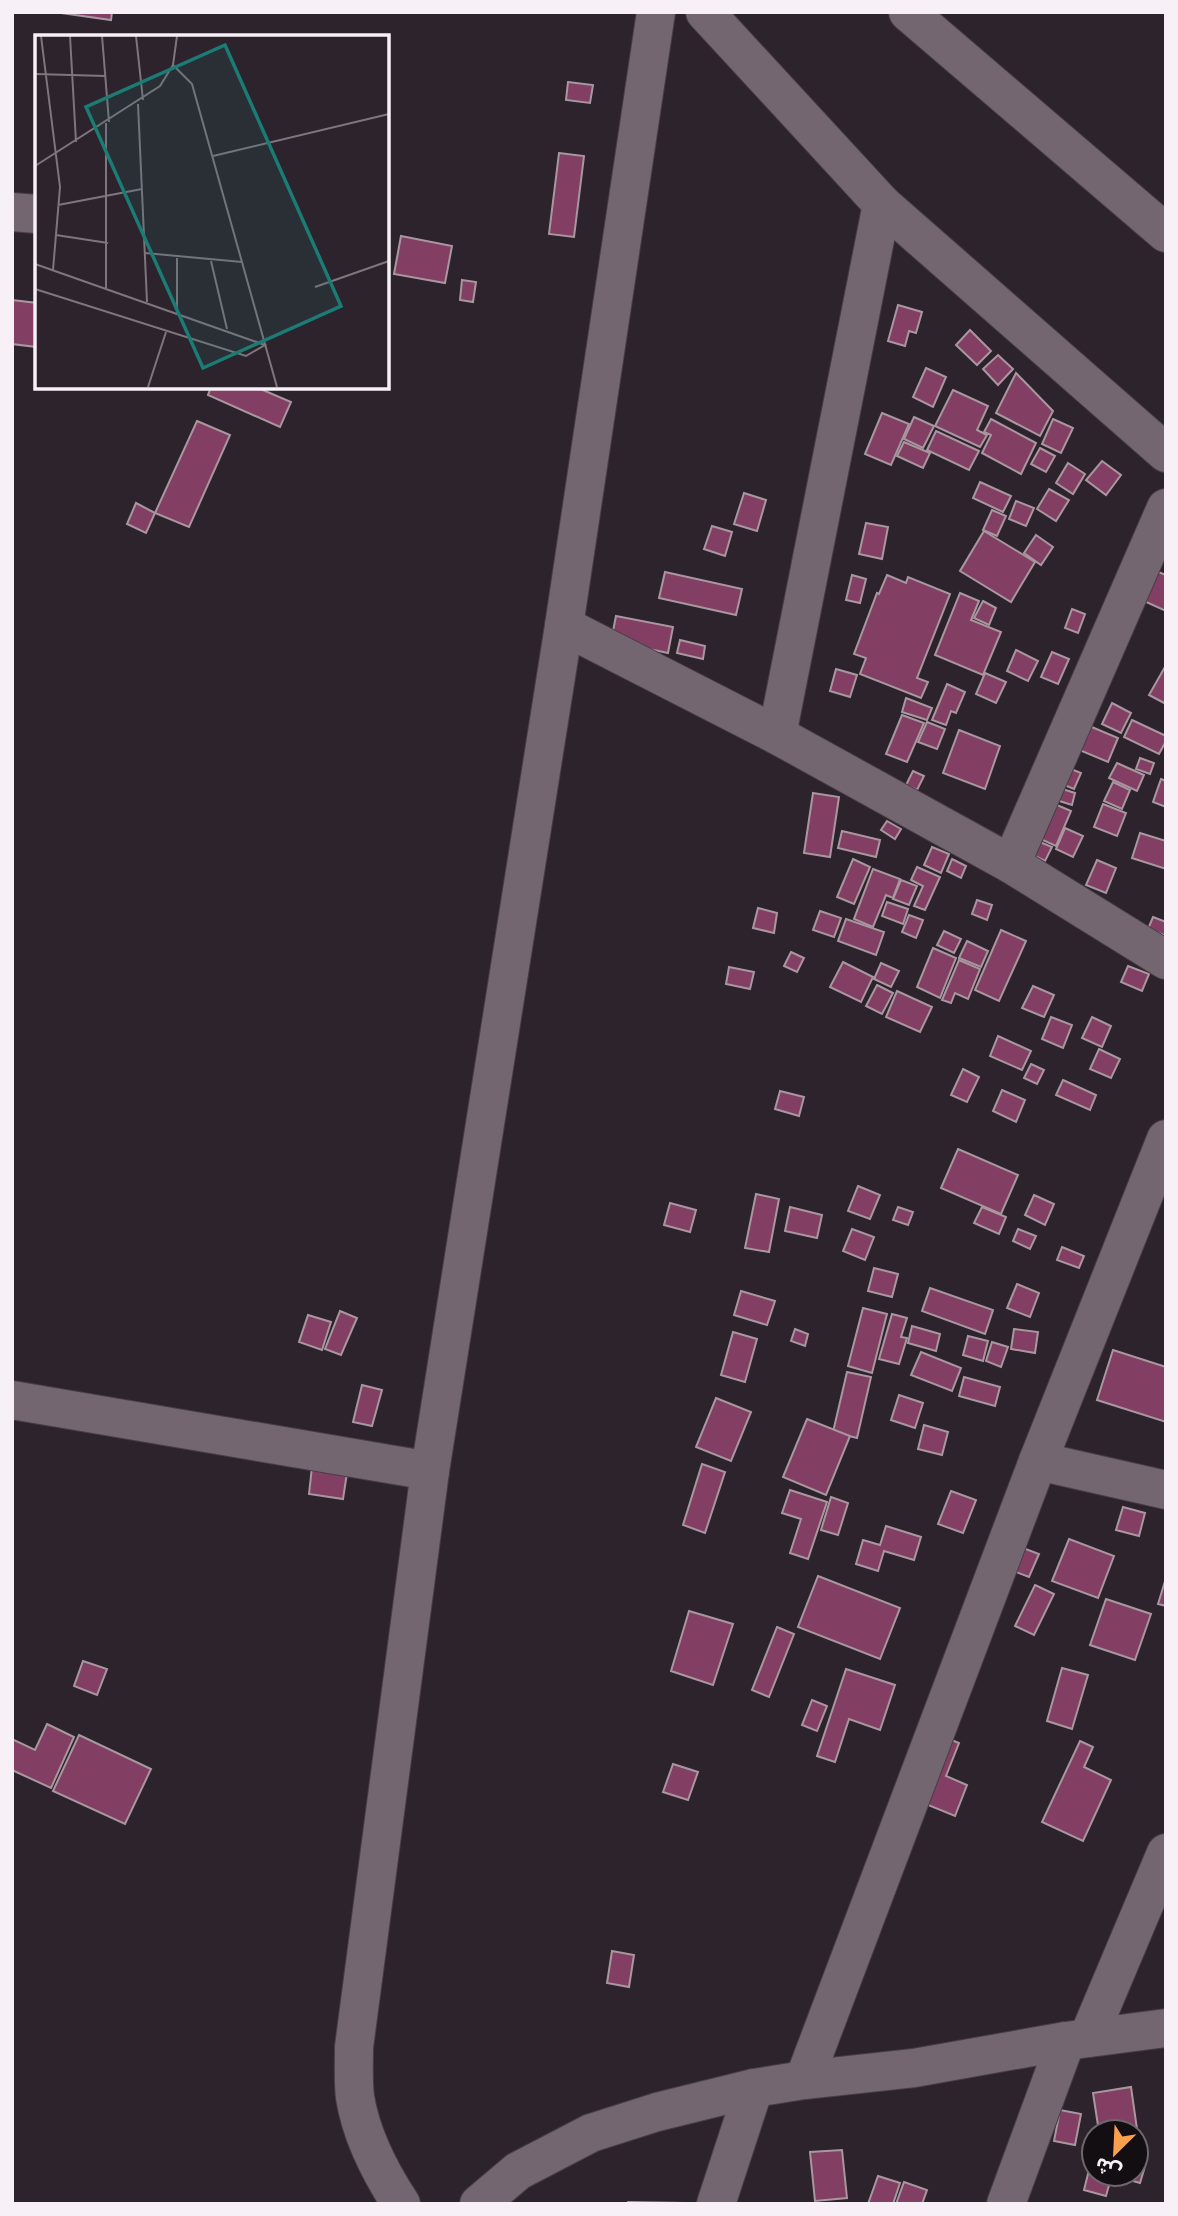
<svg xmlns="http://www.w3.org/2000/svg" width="1178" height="2216" font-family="'Fira Sans Condensed','Noto Sans Arabic',sans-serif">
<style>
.building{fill:#823e63;stroke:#a8979f;stroke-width:2}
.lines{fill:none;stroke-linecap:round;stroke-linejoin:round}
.minor-casing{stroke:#473e46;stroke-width:40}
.minor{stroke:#736671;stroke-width:38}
.inset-road{fill:none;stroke:#7e757d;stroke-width:2}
.view{fill:#1b7c75;fill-opacity:0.15;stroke:#1b7c75;stroke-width:3.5}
.inset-edge{fill:none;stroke:#f7f0f6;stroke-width:3.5}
</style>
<rect width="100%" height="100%" fill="#2d232c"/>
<g class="building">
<path d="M54 12H112L111 20Z"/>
<path d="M568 82 593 85 590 103 566 100Z"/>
<path d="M559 153 584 156 574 237 549 234Z"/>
<path d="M401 236 452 246 445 283 394 274Z"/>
<path d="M462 280 476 282 473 302 460 300Z"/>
<path d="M12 300 37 303V347L12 344Z"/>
<path d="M898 305 922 312 916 333 909 331 905 346 888 341Z"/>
<path d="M970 330 991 351 977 365 956 345Z"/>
<path d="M998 355 1013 369 998 385 983 369Z"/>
<path d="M926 368 946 377 933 407 913 397Z"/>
<path d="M1016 373 1053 411 1040 436 996 413Z"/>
<path d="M211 387H256L291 402 280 427 208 395Z"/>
<path d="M953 390 988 406 977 430 987 435 980 447 935 426Z"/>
<path d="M882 413 909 424 891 465 865 454Z"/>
<path d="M914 417 934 426 923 448 904 439Z"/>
<path d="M991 419 1036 443 1021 474 982 453 991 435 984 432Z"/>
<path d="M1053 419 1073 428 1061 453 1042 444Z"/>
<path d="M197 421 230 435 189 527 155 513Z"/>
<path d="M936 431 979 451 969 470 927 450Z"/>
<path d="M904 442 930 453 923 468 897 456Z"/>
<path d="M1040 448 1055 456 1046 472 1031 464Z"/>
<path d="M1102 461 1121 475 1106 495 1086 480Z"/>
<path d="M1068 463 1085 474 1073 494 1056 483Z"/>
<path d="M980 482 1011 496 1003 512 973 498Z"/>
<path d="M1049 489 1069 500 1056 521 1037 509Z"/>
<path d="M744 493 766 500 757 531 734 524Z"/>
<path d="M1016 501 1034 508 1026 526 1009 519Z"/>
<path d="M136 503 155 513 146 533 127 524Z"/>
<path d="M992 510 1006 516 997 536 983 530Z"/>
<path d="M866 523 888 527 882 559 859 554Z"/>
<path d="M712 526 732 532 725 556 704 549Z"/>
<path d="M984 531 1035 562 1011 602 960 571Z"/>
<path d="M1036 535 1053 547 1041 565 1024 553Z"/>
<path d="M1148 568 1166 575V611L1135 597Z"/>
<path d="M665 572 742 589 736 615 659 598Z"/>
<path d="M852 575 866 579 860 603 846 600Z"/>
<path d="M887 575 906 583 908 577 950 594 917 678 928 682 921 698 860 674 866 658 854 654 877 593 879 594Z"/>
<path d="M960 593 979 601 971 620 1001 632 983 675 935 655Z"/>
<path d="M983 601 996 608 989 625 974 618Z"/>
<path d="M1072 609 1085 614 1078 633 1065 628Z"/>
<path d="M616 616 673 627 668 653 611 641Z"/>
<path d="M680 640 705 646 703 659 677 653Z"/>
<path d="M1016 650 1038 661 1028 681 1007 671Z"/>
<path d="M1052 652 1069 659 1058 684 1041 677Z"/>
<path d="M1166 665V704L1149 695Z"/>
<path d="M836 669 857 675 850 697 830 691Z"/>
<path d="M985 673 1006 682 996 703 976 694Z"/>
<path d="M947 684 965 692 956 713 951 711 946 725 932 720Z"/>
<path d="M906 698 932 708 927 720 902 712Z"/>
<path d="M1112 703 1131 713 1121 733 1102 724Z"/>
<path d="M902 715 924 723 907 762 886 754Z"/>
<path d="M1132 720 1166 736V741L1159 754 1124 737Z"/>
<path d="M927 722 945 729 937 749 918 742Z"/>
<path d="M1087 725 1118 738 1108 762 1077 749Z"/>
<path d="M959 730 1000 746 985 789 943 773Z"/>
<path d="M1140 758 1154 763 1150 774 1136 769Z"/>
<path d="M1117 763 1144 775 1137 791 1109 778Z"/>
<path d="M1066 767 1081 773 1074 789 1059 783Z"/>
<path d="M913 771 924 776 917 790 906 785Z"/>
<path d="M1161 779 1166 781V807L1153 802Z"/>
<path d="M1113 782 1130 790 1122 809 1104 801Z"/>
<path d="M1056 787 1075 793 1072 805 1053 799Z"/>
<path d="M813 793 839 797 830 857 804 853Z"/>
<path d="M1050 802 1071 811 1056 846 1036 837Z"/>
<path d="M1103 804 1126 813 1117 836 1094 827Z"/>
<path d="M887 821 901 829 895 839 881 830Z"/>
<path d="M1065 828 1083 836 1073 857 1056 849Z"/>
<path d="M842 831 880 840 876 857 838 848Z"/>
<path d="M1140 833 1166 841V869L1132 858Z"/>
<path d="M1035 840 1052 847 1045 861 1029 853Z"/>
<path d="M932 847 949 854 941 873 924 865Z"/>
<path d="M853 859 870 867 854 904 837 897Z"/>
<path d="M952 859 966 866 961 878 947 871Z"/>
<path d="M1097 860 1116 868 1106 893 1086 885Z"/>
<path d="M917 867 940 877 925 910 914 906 923 886 911 880Z"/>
<path d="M873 869 900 879 893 898 886 895 873 927 854 919Z"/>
<path d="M901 880 917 886 909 905 893 899Z"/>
<path d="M977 900 992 905 987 920 972 914Z"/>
<path d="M887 902 908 909 903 924 882 916Z"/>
<path d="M758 908 777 913 774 933 753 928Z"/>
<path d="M820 911 841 918 834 937 813 930Z"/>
<path d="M909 915 923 920 916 938 902 932Z"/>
<path d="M1153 917 1166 922V936L1148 929Z"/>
<path d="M846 919 884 932 876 955 838 941Z"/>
<path d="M1001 930 1026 941 999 1001 975 990Z"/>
<path d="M944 931 961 939 954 953 937 945Z"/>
<path d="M967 941 988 951 981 967 959 958Z"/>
<path d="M933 948 956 958 940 998 917 987Z"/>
<path d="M791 952 804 958 797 972 784 966Z"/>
<path d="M959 960 980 969 968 999 955 993 951 1003 942 1000Z"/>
<path d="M843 962 873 977 861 1002 830 987Z"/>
<path d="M881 963 899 971 891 987 874 979Z"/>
<path d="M1128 966 1149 974 1142 991 1121 982Z"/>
<path d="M729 967 754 972 750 989 726 984Z"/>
<path d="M877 985 893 993 882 1014 866 1006Z"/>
<path d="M1033 986 1054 995 1044 1017 1022 1008Z"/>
<path d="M897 991 932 1007 920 1032 886 1017Z"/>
<path d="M1051 1017 1072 1025 1063 1048 1042 1039Z"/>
<path d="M1092 1017 1111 1026 1102 1047 1082 1038Z"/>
<path d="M998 1036 1031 1051 1022 1070 990 1056Z"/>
<path d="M1099 1049 1120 1059 1111 1078 1090 1069Z"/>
<path d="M1031 1064 1044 1070 1037 1084 1024 1078Z"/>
<path d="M963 1069 979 1077 967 1102 951 1095Z"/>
<path d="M1063 1080 1096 1095 1090 1110 1056 1095Z"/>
<path d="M1002 1090 1025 1100 1016 1122 993 1111Z"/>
<path d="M780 1091 804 1097 799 1116 775 1109Z"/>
<path d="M958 1149 1018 1175 1001 1214 941 1188Z"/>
<path d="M858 1186 880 1195 870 1219 848 1211Z"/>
<path d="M756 1194 779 1199 769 1252 745 1248Z"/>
<path d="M1034 1195 1054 1204 1045 1225 1025 1215Z"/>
<path d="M670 1203 696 1210 690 1232 664 1225Z"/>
<path d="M790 1207 822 1215 817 1238 785 1231Z"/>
<path d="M898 1207 913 1212 908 1225 893 1220Z"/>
<path d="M982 1207 1006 1217 999 1234 974 1223Z"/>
<path d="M852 1229 874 1237 865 1260 843 1251Z"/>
<path d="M1018 1229 1036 1236 1030 1249 1013 1241Z"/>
<path d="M1062 1247 1084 1256 1079 1268 1057 1260Z"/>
<path d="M874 1268 898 1274 892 1297 868 1291Z"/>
<path d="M1017 1284 1039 1293 1030 1317 1007 1308Z"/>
<path d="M930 1288 993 1310 985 1334 922 1311Z"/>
<path d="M741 1291 775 1301 767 1325 734 1315Z"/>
<path d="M863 1308 887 1314 872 1373 848 1366Z"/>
<path d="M340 1311 357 1318 341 1355 325 1349Z"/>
<path d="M892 1314 907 1318 901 1337 907 1338 899 1364 879 1359Z"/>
<path d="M308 1315 331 1322 322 1350 299 1342Z"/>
<path d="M912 1326 940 1334 936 1351 908 1343Z"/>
<path d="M795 1329 808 1334 805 1346 791 1341Z"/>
<path d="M1014 1329 1038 1332 1035 1353 1011 1349Z"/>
<path d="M733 1332 757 1339 745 1382 721 1375Z"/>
<path d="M968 1336 988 1341 983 1361 963 1355Z"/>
<path d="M992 1342 1008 1347 1001 1367 986 1361Z"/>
<path d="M1113 1350 1166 1367V1422L1097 1400Z"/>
<path d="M921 1352 961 1368 952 1391 911 1375Z"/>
<path d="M847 1372 871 1377 857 1438 833 1432Z"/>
<path d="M964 1377 1000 1387 995 1406 959 1396Z"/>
<path d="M362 1385 382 1390 372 1426 353 1422Z"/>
<path d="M899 1395 923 1403 915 1428 891 1420Z"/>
<path d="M716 1398 751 1412 731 1461 696 1447Z"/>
<path d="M807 1419 850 1436 826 1495 783 1477Z"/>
<path d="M924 1425 948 1432 942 1455 918 1449Z"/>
<path d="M702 1464 725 1472 705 1533 683 1525Z"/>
<path d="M312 1467 347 1473 343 1499 309 1494Z"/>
<path d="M790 1490 827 1502 808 1559 790 1553 801 1519 782 1513Z"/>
<path d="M951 1491 976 1500 963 1533 938 1524Z"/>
<path d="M831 1497 848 1503 838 1535 821 1530Z"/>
<path d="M1123 1507 1145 1513 1139 1536 1116 1530Z"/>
<path d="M886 1526 921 1537 914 1560 884 1551 878 1571 856 1564 863 1540 880 1545Z"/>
<path d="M1069 1539 1114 1556 1098 1598 1052 1581Z"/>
<path d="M1007 1542 1039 1554 1029 1577 998 1565Z"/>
<path d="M818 1576 900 1608 880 1659 798 1627Z"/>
<path d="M1166 1578V1606L1158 1604Z"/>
<path d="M1035 1585 1054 1594 1034 1635 1015 1626Z"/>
<path d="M1106 1599 1151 1614 1135 1660 1090 1645Z"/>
<path d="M689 1611 733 1624 713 1685 671 1671Z"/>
<path d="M777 1627 794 1634 769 1697 752 1690Z"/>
<path d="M83 1661 107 1669 97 1695 74 1686Z"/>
<path d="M1062 1668 1088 1675 1072 1729 1047 1721Z"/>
<path d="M846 1669 895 1685 880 1730 849 1719 835 1762 817 1756Z"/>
<path d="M812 1700 827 1706 817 1731 802 1725Z"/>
<path d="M47 1724 74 1737 51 1788 12 1770V1739L35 1750Z"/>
<path d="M937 1734 959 1743 946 1776 967 1785 955 1816 911 1798Z"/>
<path d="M79 1735 151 1769 125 1824 53 1791Z"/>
<path d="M1080 1741 1093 1747 1084 1767 1111 1780 1083 1841 1042 1822Z"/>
<path d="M673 1764 698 1772 688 1800 663 1792Z"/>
<path d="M612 1951 634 1955 629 1987 607 1983Z"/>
<path d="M1131 2087 1137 2129 1099 2132 1093 2093Z"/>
<path d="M1060 2110 1081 2114 1075 2145 1054 2141Z"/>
<path d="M842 2150 847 2198 815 2201 810 2152Z"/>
<path d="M1136 2160 1146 2163 1140 2183 1119 2177 1120 2174H1136Z"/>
<path d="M1090 2166 1094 2167V2174H1112L1106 2196 1084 2190Z"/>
<path d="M878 2176 900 2183 893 2204H868Z"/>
<path d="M904 2182 927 2190 922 2204H896Z"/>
<path d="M628 2202 684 2203V2204H627Z"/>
</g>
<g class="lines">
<defs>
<g id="minor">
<path d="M705 12 882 204 1166 453"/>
<path d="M908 12 1166 233"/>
<path d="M12 212 37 214"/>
<path d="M564 626 777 735 1011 864 1166 960"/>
<path d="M777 735 882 204"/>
<path d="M1011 864 1166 508"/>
<path d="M12 1400 430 1471"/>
<path d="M1038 1461 1166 1490"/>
<path d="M1088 2038 1166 1853"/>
<path d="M804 2080 1038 1461 1166 1139"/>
<path d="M401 2204C380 2172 361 2135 355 2097 353 2081 354 2063 354 2047L430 1471 564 626 656 12"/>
<path d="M479 2204 518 2171 591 2133 657 2112 754 2088 804 2080 914 2068 1066 2041 1166 2028"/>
<path d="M716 2204 754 2088"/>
<path d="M1006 2204 1066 2041"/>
</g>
</defs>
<use href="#minor" class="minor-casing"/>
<use href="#minor" class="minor"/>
</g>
<g transform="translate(35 35)">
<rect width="354" height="354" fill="#2d232c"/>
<path class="inset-road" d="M6 1 25 152 18 235M35 1 41 107M67 1 74 87M101 1 108 65M138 30 157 49 242 352M0 39 71 41M103 69 112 267M71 88V253M178 121 354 79M0 131 125 51 138 30 142 1M23 170 107 154M21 200 73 208M110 218 207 227M142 223V278M176 226 192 294M0 229 230 310 211 321 0 254M280 252 354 226M113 352 131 297"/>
<path class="view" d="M190 10 306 271 168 333 51 72Z"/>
<rect width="354" height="354" class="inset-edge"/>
</g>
<rect width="1178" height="2216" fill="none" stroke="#f7f0f6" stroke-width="28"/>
<g transform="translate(1115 2153) rotate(204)"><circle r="33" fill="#130e12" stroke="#6e686d" stroke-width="2"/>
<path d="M0-5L12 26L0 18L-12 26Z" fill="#f99f4d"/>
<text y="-10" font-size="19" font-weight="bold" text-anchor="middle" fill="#f7f0f6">ش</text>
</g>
</svg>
